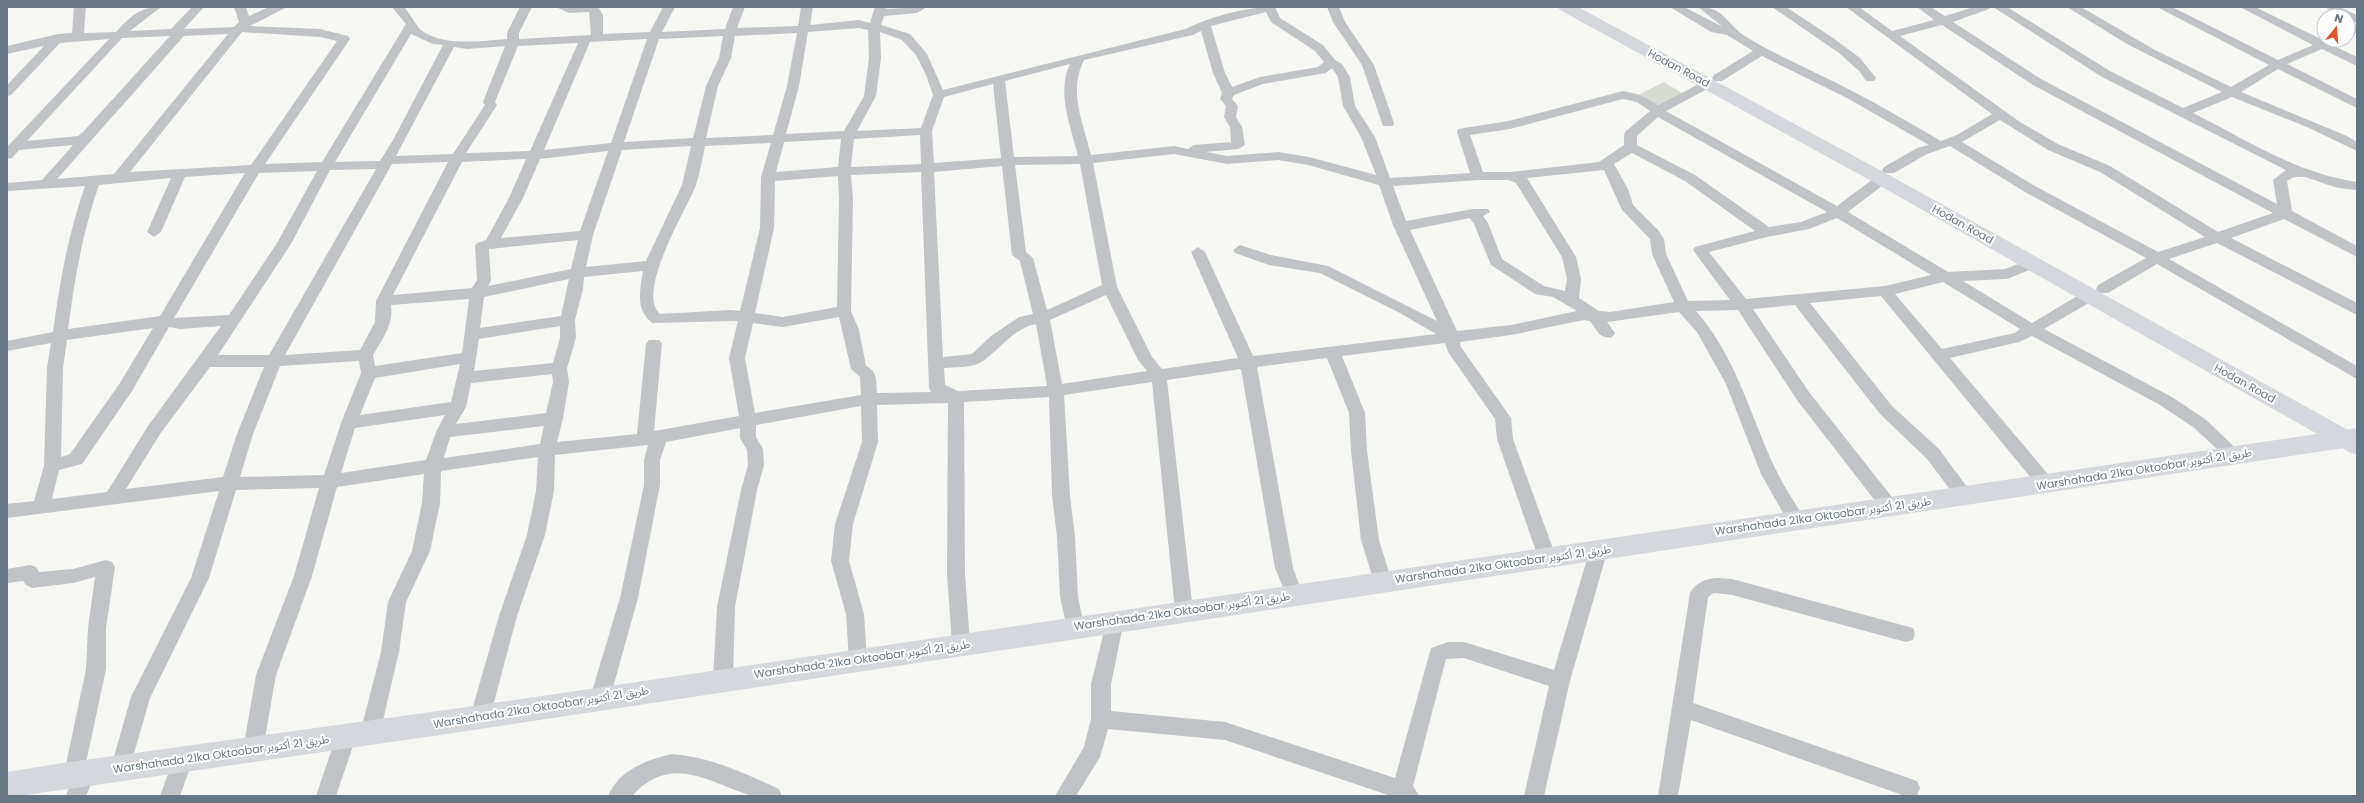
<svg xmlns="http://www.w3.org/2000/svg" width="2364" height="803" font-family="Poppins,'Noto Sans Arabic',sans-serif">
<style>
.green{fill:#d6dbd2}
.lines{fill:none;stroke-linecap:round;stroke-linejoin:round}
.street{fill:#c0c4c7;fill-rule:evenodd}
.secondary{fill:#d4d8dc;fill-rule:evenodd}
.primary{fill:#d4d8dc;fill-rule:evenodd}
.labels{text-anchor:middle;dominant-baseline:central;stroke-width:4;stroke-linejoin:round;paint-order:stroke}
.street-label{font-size:11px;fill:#677683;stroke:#fff}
</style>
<rect width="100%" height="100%" fill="#f6f6f3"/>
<path class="green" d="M1664 82 1682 93 1657 105 1640 94Z"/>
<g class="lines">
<g class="street">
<path d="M74 7H86L84 33 116 32C130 17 139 7 161 7L130 31 171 29 192 7H204L184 29 234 27 239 22 234 7H246L249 16 269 7H287L250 26 320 29 348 36 350 39 265 164 322 162 406 24 392 7H404C408 11 418 28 421 30 443 47 481 41 507 39V33L520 7H532L519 33V39L591 35 589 12 569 13 556 7H598L603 15V34L650 32 663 7H675L662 32 725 29 733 7H745L737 28 798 26 801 7H813L810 25 859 20 870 23 875 7H887L886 9 927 7 917 13 884 16 881 25 910 34 927 54 943 90 1185 29C1213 16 1244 7 1275 7L1280 18 1323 45 1335 60 1342 64 1350 77 1355 106 1375 137 1390 178 1470 173 1457 132 1458 129 1509 121 1623 91 1641 95 1658 105 1707 80 1713 84 1711 87 1666 111 1837 206 1877 176H1887L1889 179 1887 182 1848 212 1948 272 2005 269 2032 259 2037 261 2039 264 2037 267 2007 279 1963 281 2032 323 2084 292H2094L2096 296 2094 300 2044 329 2172 397 2205 419 2243 455 2241 460 2235 461 2229 460 2193 427 2160 405 2032 336 2019 342 1950 358 2053 480 2055 485 2053 490 2047 492 2041 490 1881 296 1810 303 1892 406 1939 449 1973 495 1970 500 1964 502 1958 500 1927 459 1880 414 1795 305 1753 309 1809 392 1895 501 1898 506 1895 511 1889 513 1883 511 1797 400 1738 310 1696 311C1738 359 1750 417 1777 472 1785 489 1796 504 1805 520L1802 525 1796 527 1790 525 1761 474 1726 384 1697 332 1679 312 1607 322 1615 333 1612 337C1600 340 1596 329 1590 321L1584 320 1511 335 1460 342 1461 347 1511 418 1513 439 1556 557 1553 562 1547 564 1541 562 1538 557 1497 439 1495 419 1448 352 1445 343 1342 356 1365 413 1367 451 1379 540 1392 582 1389 587 1383 590 1377 587 1374 582 1361 540 1351 451 1349 413 1327 358 1257 367 1293 568 1303 595 1300 600 1294 603 1288 600 1275 568 1241 369 1167 380 1193 611 1190 617 1184 619 1178 617 1175 611 1152 382 1064 395 1070 496 1075 537 1078 596 1084 627 1082 633 1075 635 1068 633 1060 596 1057 537 1052 496 1049 397 964 402 965 573 970 644 968 650 961 652 954 650 952 644 947 573 948 403 877 405 878 442 853 524 849 561 864 614 867 660 865 666 858 668 851 666 849 660 846 614 831 561 835 524 862 442 861 406 756 425V437L763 449 764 465 757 490 735 607 733 679 730 685 723 687 716 685 713 679 717 607 741 490 748 465 747 450 740 438V428L666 442 660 460V485L638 598 610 698 607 704 600 707 593 704 590 698 620 598 644 485V460L648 445 555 455 554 491 545 535 517 616 490 717 487 723 480 726 473 723 470 717 499 616 527 535 536 491 538 457 441 471 440 503 430 551 406 602 399 652 380 733 377 739 370 742 363 739 360 733 381 652 388 602 412 551 422 503 424 474 337 487 312 576 276 675 263 750 260 757 253 759 246 757 243 750 256 675 294 576 319 488 236 490 209 578 150 698 128 774 121 776 114 774 111 767 131 697 191 578 219 491 7 518V504L34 501 44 466 47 368 51 343 7 351V341L53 332C60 280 68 235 85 186L7 191V183L42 180 73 145 19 150 12 158 7 159V147L109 39 60 43 11 95 7 96V85L44 46 7 54V46L58 34 72 33ZM1266 12 1271 22 1315 51 1324 62 1318 67 1260 77 1232 87 1225 73 1211 26ZM859 28 868 30 869 58 864 96 844 131 786 134 799 86 808 32ZM1201 31 1213 73 1222 93 1220 99 1226 106 1224 117 1230 127 1231 142 1194 145 1188 149 1174 146 1091 155C1083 122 1068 92 1084 60L1193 35ZM242 32 320 37 337 41 251 165 130 172ZM880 32 902 40 916 55 926 75 933 95 921 128 857 131 876 96 881 58ZM797 33 787 86 773 135 706 138 718 86 731 58 735 36ZM228 34 114 174 57 179 184 36ZM411 34 433 44 443 45 393 140 380 161 335 162ZM170 36 83 132 78 136 27 141 122 38ZM723 36 719 58 706 86 693 138 624 142 659 39ZM647 39 611 143 544 150 590 42ZM578 43 530 151 466 153 497 105 495 102 518 46ZM505 46 483 102 485 105 453 154 396 156 454 47 467 49ZM1070 64C1056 92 1071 127 1078 156L1014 157 1005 81ZM1332 68 1338 77 1343 106 1361 137 1376 175 1309 157 1278 152 1227 156 1206 152 1238 149 1245 145 1242 127 1236 117 1238 106 1232 99 1234 95 1263 84 1326 73ZM993 84 1001 158 934 163 932 131 944 97ZM1623 99 1637 102 1650 111 1625 132 1624 135V145L1599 162 1511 172H1483L1470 135 1510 129ZM1658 117 1827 212 1801 222 1769 227 1695 175 1637 145V136ZM920 135 921 164 851 167 854 139ZM841 139 838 167 776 172 784 142ZM771 143 761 177 760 228 740 311 730 310 660 314C635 292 687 209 696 185 700 173 702 159 705 146ZM691 146 682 185 646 261 586 267 593 235 622 150ZM608 151 580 231 501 238 523 198 540 159ZM1632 153 1685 181 1755 231 1695 247 1693 250 1730 300 1688 301 1666 254 1664 239 1658 230 1633 205 1628 189 1614 164ZM1174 154 1227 164 1278 160 1308 165 1379 185 1393 225 1437 321 1328 266 1271 255 1240 245 1233 250 1235 253 1269 265 1320 273 1398 312 1436 334 1253 356 1205 252 1198 247 1191 252 1238 358 1162 369 1152 357 1117 287 1093 163ZM526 159 509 198 486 240 477 243 475 246 477 280 472 288 393 295 462 162ZM448 162 376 301 375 322 360 350 285 355 392 164ZM1080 164 1102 285 1047 310 1033 258 1026 252 1015 165ZM1002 166 1012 255 1020 261 1033 314 1019 317 991 336 972 354 943 357 934 172ZM376 169 269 355H218L291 244 330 170ZM1604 170 1622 210 1650 239 1652 254 1674 302 1610 312 1599 311 1579 298 1581 279 1576 257 1527 178ZM317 171 277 243 229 315 174 318 259 173ZM921 172 929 388 931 392 877 393C876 380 878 372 866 366L859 330 851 311 853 199 851 175ZM245 173 160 316 68 329C75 277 82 234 99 185L171 178 147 232 154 237 161 232 185 177ZM838 176 839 199 837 307 783 317 755 313 774 228 775 181ZM1478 180H1509L1516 183 1562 257 1567 279 1565 291 1544 286 1502 259 1488 223 1483 216 1490 212 1488 209H1473L1406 221 1393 186ZM1470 218 1474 224 1491 265 1535 294 1553 297 1577 311 1511 325 1457 331 1410 230ZM1837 218 1931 275 1885 286 1746 299 1709 252 1767 237 1809 229ZM578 240 571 269 488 286 491 280 489 249ZM643 271C640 290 635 309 652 323L738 321 729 358 739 416 654 431 662 344 659 340H649L646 344 637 434 557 442 563 418 569 382 567 368 576 338 575 320 583 289 584 277ZM569 279 561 316 480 328 484 297ZM1943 282 2020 329 2015 333 1942 349 1895 294ZM1106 295 1138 360 1147 371 1062 384 1050 320ZM469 299 462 353 375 366 373 355C382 340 394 324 391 305ZM839 317 851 369 860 377 861 395 755 413 745 358 753 323 783 327ZM1036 324 1047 386 958 391 945 385 944 368C956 367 973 368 983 361 1000 349 1014 328 1036 324ZM221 326 148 426 107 492 52 499 59 470 82 464 132 391 169 327 180 329ZM560 326V338L553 363 474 371 479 339ZM153 328 120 383 70 454 61 457 63 368 67 340ZM359 361 361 373 341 423 324 475 240 477 253 434 280 366ZM460 364 451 402 360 415 375 378ZM210 367H264L237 434 223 477 126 489 160 434ZM552 374 553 382 546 413 456 424 466 407 471 383ZM445 415 436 432 426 460 341 473 355 428ZM544 426 540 444 444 458 450 437Z"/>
<path d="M1327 7H1339L1345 22 1374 65 1394 123 1393 126H1383L1382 123 1362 65 1333 22Z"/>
<path d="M1670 7H1684L1723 27 1698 7C1725 7 1726 24 1745 36 1780 58 1819 73 1856 93 1885 108 1913 125 1941 141L1957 135 1992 114 1846 7H1859L1892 31 1934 20 1917 7H1931L1945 16 1974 7H1991L1989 9 1953 22 2041 79 2277 204 2273 180 2286 170 2102 77 1993 7H2007L2110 71 2183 108 2222 92 2127 44 2067 7H2081L2155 50 2231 87 2269 65 2157 7H2172L2278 60 2313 45 2240 7H2255L2323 40H2340L2332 45 2357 57V66L2322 49 2287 64 2357 99V108L2278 69 2241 92 2347 136 2357 142V151L2307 127 2232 97 2193 113C2245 139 2298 174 2357 182V190C2350 189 2342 189 2335 187 2320 184 2301 170 2287 181L2292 211 2357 246V257L2284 219 2231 238 2357 303V315L2217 243 2169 259 2357 366V379L2157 264 2108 293H2098L2096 289 2098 285 2146 258 2025 192 1950 146 1927 154 1894 173H1884L1882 170 1884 167 1917 148 1929 145 1847 98 1762 56 1722 81H1714L1712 78 1714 75 1753 51 1727 35 1711 32ZM1942 25 2033 85 2273 213 2218 232 2110 166 2058 144 2020 122 1900 36ZM2000 120 2048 150 2100 172 2205 237 2158 252 2035 186 1962 142Z"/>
<path d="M1772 7H1786L1833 38 1860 58 1876 78 1874 81H1866L1860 72 1839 53Z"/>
<path d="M2325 7H2340L2357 15V23L2348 19V16H2341Z"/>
<path d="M2357 24V33L2348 37V28Z"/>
<path d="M1599 542 1605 544 1608 549 1570 681 1544 796H1524L1549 686 1464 658 1446 659 1413 786 1419 796H1391L1225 740 1108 729 1100 757 1076 796H1055L1084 747 1091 719V684L1108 615 1115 613 1122 615 1124 621 1111 684V711L1225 722 1395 778 1431 648 1448 642H1464L1554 670 1590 549 1593 544Z"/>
<path d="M106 560 112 562 115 567 106 628V669L86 763 93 765 96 772 86 796H66L71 782 67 781 64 774 86 669 88 628 95 577 73 583 32 588 26 585 23 581 7 583V569L30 565 36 567 39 572 73 569Z"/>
<path d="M1718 578 1732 579 1913 628 1915 634 1913 640 1906 642 1732 595 1714 593 1708 597 1693 703 1917 781 1920 788 1917 795 1905 796 1691 720 1678 796H1658L1690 593C1695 583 1707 578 1718 578Z"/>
<path d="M346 728 353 731 356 737 336 796H316L336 737 339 731Z"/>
<path d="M183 750 190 752 193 759 180 796H160L176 752Z"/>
<path d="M672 754C711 757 744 773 779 789L782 796C772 796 758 799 749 795 705 780 670 754 632 796H608C619 770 646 760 672 754Z"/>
</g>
<path class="secondary" d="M1558 7H1578L1889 175 2357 435V455L2349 452 1875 183 1560 10Z"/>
<path class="primary" d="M2357 428V446L460 732 20 796H7V772L63 763 460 708Z"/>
</g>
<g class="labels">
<g class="street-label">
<text transform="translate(1679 68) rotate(28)">Hodan Road</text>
<text transform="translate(1963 224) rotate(29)">Hodan Road</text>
<text transform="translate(2245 383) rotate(29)">Hodan Road</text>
<text transform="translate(2144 469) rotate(-9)">Warshahada 21ka Oktoobar طريق 21 أكتوبر</text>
<text transform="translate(1823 516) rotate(-8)">Warshahada 21ka Oktoobar طريق 21 أكتوبر</text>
<text transform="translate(1503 564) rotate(-8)">Warshahada 21ka Oktoobar طريق 21 أكتوبر</text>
<text transform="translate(1182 611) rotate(-8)">Warshahada 21ka Oktoobar طريق 21 أكتوبر</text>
<text transform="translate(862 659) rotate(-8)">Warshahada 21ka Oktoobar طريق 21 أكتوبر</text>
<text transform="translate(541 707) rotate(-9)">Warshahada 21ka Oktoobar طريق 21 أكتوبر</text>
<text transform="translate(221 754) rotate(-8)">Warshahada 21ka Oktoobar طريق 21 أكتوبر</text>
</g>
</g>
<rect width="2364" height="803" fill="none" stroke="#677683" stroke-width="16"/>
<g transform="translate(2336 28) rotate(17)"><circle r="19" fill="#ffffff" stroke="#c2c8cd"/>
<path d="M0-3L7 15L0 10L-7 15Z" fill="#db572e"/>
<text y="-6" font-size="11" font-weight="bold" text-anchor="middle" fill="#677683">N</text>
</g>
</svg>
